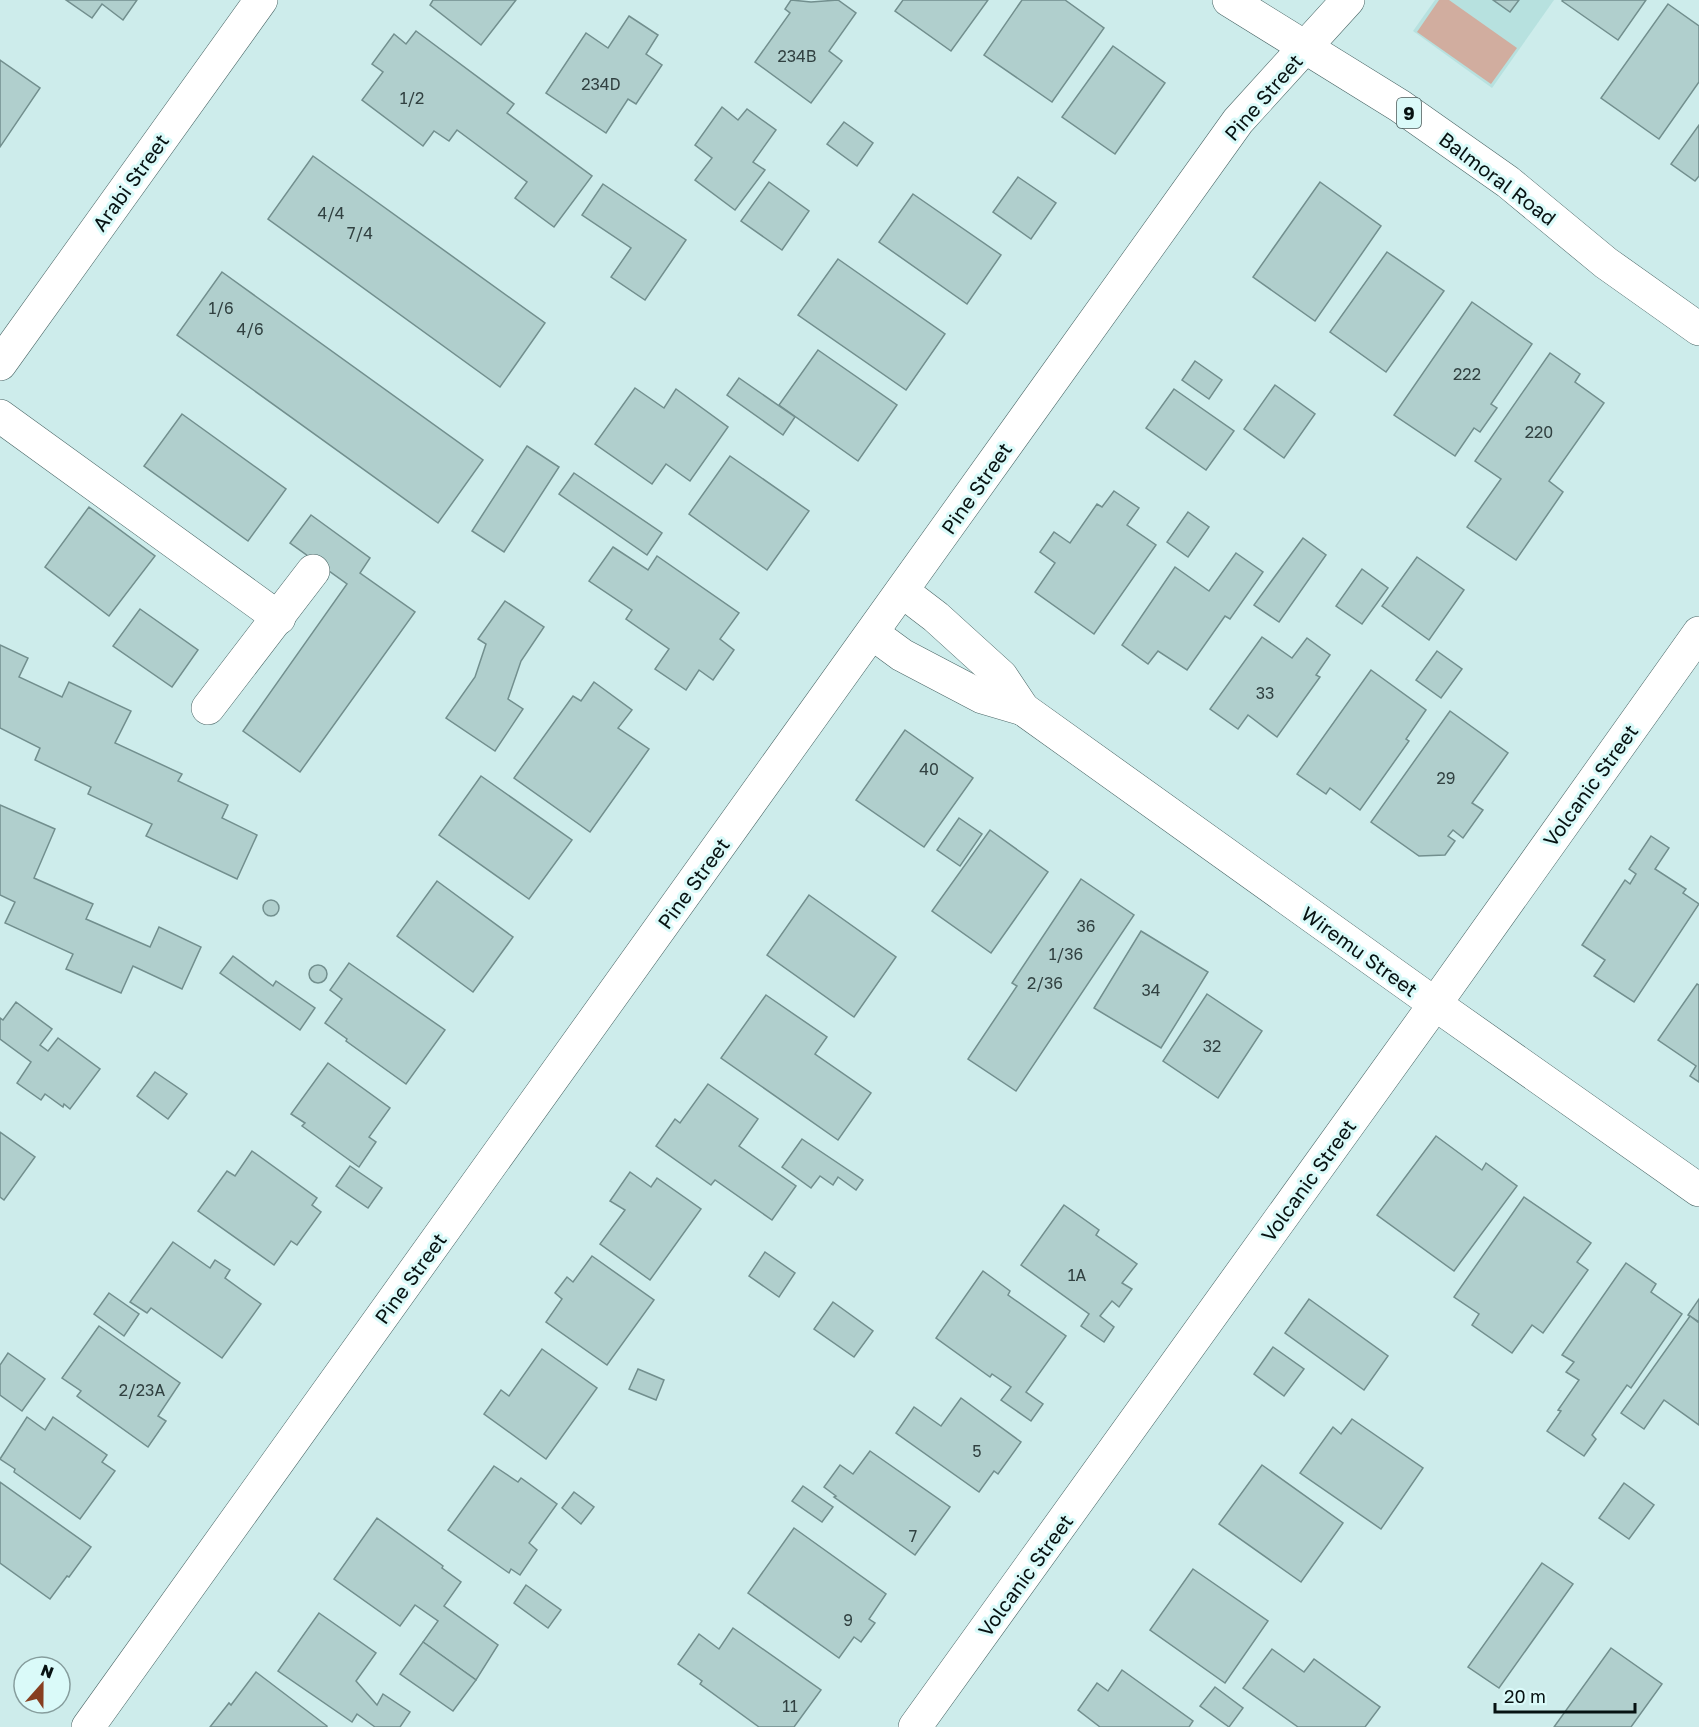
<svg xmlns="http://www.w3.org/2000/svg" width="1699" height="1727" font-family="'Golos Text',sans-serif">
<style>
.built{fill:#b7e1df}
.green{fill:#d1ad9f}
.building{fill:#b0cfcd;stroke:#728f8e;stroke-width:1.5}
.lines{fill:none;stroke-linecap:round;stroke-linejoin:round}
.minor-casing{stroke:#496565;stroke-width:34}
.major-casing{stroke:#496565;stroke-width:34}
.minor{stroke:#fff;stroke-width:33}
.major{stroke:#fff;stroke-width:33}
.labels{text-anchor:middle;dominant-baseline:central;stroke-width:6;stroke-linejoin:round;paint-order:stroke}
.number-label{font-size:16px;fill:#314141}
.shield{fill:#dafaf9;stroke:#465857;stroke-width:1.5}
.shield-label{font-size:18px;font-weight:bold;fill:#071212}
.street-label{font-size:20px;fill:#071212;stroke:#dafaf9}
</style>
<rect width="100%" height="100%" fill="#cdeceb"/>
<path class="built" d="M1435 0H1554L1492 88 1413 31Z"/>
<path class="green" d="M1439 0H1449L1517 48 1491 84 1417 32Z"/>
<g class="building">
<path d="M66 0H137L123 20 102 4 92 18Z"/>
<path d="M433 0H516L481 45 430 5Z"/>
<path d="M791 0 811 2 838 0 856 13 829 51 842 61 811 103 755 62 790 13 785 9Z"/>
<path d="M903 0H988L951 51 895 11Z"/>
<path d="M1022 0H1065L1104 28 1052 102 984 55Z"/>
<path d="M1493 0H1519L1510 12Z"/>
<path d="M1563 0H1646L1618 40 1562 1Z"/>
<path d="M1668 4 1699 26V82L1659 139 1601 98Z"/>
<path d="M629 16 658 35 646 54 662 65 636 104 628 99 606 133 546 93 586 33 608 48Z"/>
<path d="M416 31 514 104 507 113 592 176 554 227 515 198 527 182 457 130 449 141 434 131 423 146 362 100 383 72 372 64 394 34 406 44Z"/>
<path d="M1113 46 1165 83 1115 154 1062 117Z"/>
<path d="M0 60 40 88 0 147Z"/>
<path d="M722 107 738 120 747 109 776 130 753 162 765 170 735 210 695 180 712 158 695 145Z"/>
<path d="M844 122 873 143 857 166 827 144Z"/>
<path d="M1699 125V176L1695 181 1671 164Z"/>
<path d="M313 156 545 323 500 387 268 219Z"/>
<path d="M1018 177 1056 203 1031 239 993 212Z"/>
<path d="M769 182 809 211 782 250 741 221Z"/>
<path d="M1320 182 1381 226 1315 321 1253 277Z"/>
<path d="M603 184 686 240 645 300 611 277 631 248 582 215Z"/>
<path d="M913 194 1001 255 967 304 879 242Z"/>
<path d="M1387 252 1444 291 1386 372 1330 332Z"/>
<path d="M838 259 945 334 906 390 798 315Z"/>
<path d="M222 272 483 460 438 523 177 335Z"/>
<path d="M1472 302 1532 344 1491 404 1497 408 1480 432 1474 428 1455 456 1394 415Z"/>
<path d="M818 350 897 405 858 461 779 405Z"/>
<path d="M1550 353 1580 374 1575 382 1604 403 1549 481 1563 492 1516 560 1467 527 1501 479 1475 461Z"/>
<path d="M1195 361 1222 380 1209 399 1182 380Z"/>
<path d="M739 378 795 417 783 435 727 395Z"/>
<path d="M1275 385 1315 414 1284 458 1244 429Z"/>
<path d="M635 388 664 408 676 389 728 427 690 481 666 464 652 484 595 444Z"/>
<path d="M1174 389 1234 431 1206 470 1146 428Z"/>
<path d="M182 414 286 489 248 541 144 466Z"/>
<path d="M527 446 559 467 504 552 472 531Z"/>
<path d="M730 456 809 511 767 570 689 514Z"/>
<path d="M574 473 662 533 647 555 559 494Z"/>
<path d="M1114 491 1139 508 1127 525 1156 545 1094 634 1035 592 1055 563 1040 552 1054 532 1070 543 1097 504 1102 507Z"/>
<path d="M89 507 155 556 109 616 45 567Z"/>
<path d="M1188 512 1209 527 1188 557 1167 542Z"/>
<path d="M311 515 370 558 360 573 415 612 300 772 243 731 347 584 290 543Z"/>
<path d="M1303 538 1326 555 1279 622 1254 605Z"/>
<path d="M613 547 648 570 657 556 739 613 720 639 734 650 713 680 699 670 686 690 655 669 669 649 626 619 632 610 589 581Z"/>
<path d="M1236 553 1263 572 1230 619 1225 616 1187 670 1158 651 1148 664 1122 645 1175 567 1209 591Z"/>
<path d="M1417 557 1464 590 1429 640 1382 606Z"/>
<path d="M1362 569 1388 588 1362 624 1336 606Z"/>
<path d="M505 601 544 627 521 661 508 699 523 709 495 751 446 718 475 677 486 644 478 639Z"/>
<path d="M140 609 198 650 172 687 113 646Z"/>
<path d="M1262 637 1292 658 1307 638 1330 655 1316 675 1320 677 1277 737 1248 715 1238 729 1210 709Z"/>
<path d="M0 645 28 658 19 677 62 697 69 682 131 711 115 743 182 774 178 781 228 805 222 818 257 835 237 879 146 836 152 824 88 794 91 787 35 760 40 748 0 728Z"/>
<path d="M1437 651 1462 669 1441 698 1416 680Z"/>
<path d="M1371 670 1426 710 1406 739 1409 741 1360 810 1330 788 1326 794 1297 774Z"/>
<path d="M594 682 632 710 618 728 649 749 590 832 514 778 573 696 581 701Z"/>
<path d="M1450 711 1508 753 1472 803 1483 810 1463 838 1453 830 1448 836 1455 841 1445 855 1419 856 1371 822Z"/>
<path d="M905 730 973 778 924 847 856 800Z"/>
<path d="M481 776 572 840 529 899 439 835Z"/>
<path d="M0 805 55 829 34 878 93 904 86 919 150 947 159 927 201 947 182 989 133 966 121 993 66 969 73 954 5 923 15 902 0 895Z"/>
<path d="M959 818 982 834 960 866 937 850Z"/>
<path d="M990 830 1048 872 991 953 932 911Z"/>
<path d="M1651 836 1669 848 1655 869 1686 889 1683 893 1699 904 1634 1002 1594 976 1605 960 1582 945 1625 880 1630 884 1636 874 1629 869Z"/>
<path d="M1081 879 1134 915 1016 1091 968 1059 1017 986 1012 983Z"/>
<path d="M437 881 513 937 473 992 397 936Z"/>
<path d="M809 895 896 957 854 1017 767 955Z"/>
<circle cx="271" cy="908" r="8"/>
<path d="M1141 931 1208 972 1161 1048 1094 1008Z"/>
<path d="M233 956 273 986 276 981 315 1008 300 1030 220 973Z"/>
<path d="M349 963 445 1030 406 1084 346 1041 347 1039 325 1023 342 999 330 990Z"/>
<circle cx="318" cy="974" r="9"/>
<path d="M1697 984 1699 985V1082L1690 1076 1696 1066 1658 1040Z"/>
<path d="M1207 994 1262 1031 1218 1098 1163 1061Z"/>
<path d="M766 995 827 1037 815 1054 871 1093 838 1140 721 1058Z"/>
<path d="M16 1002 52 1029 40 1045 48 1051 58 1038 100 1069 70 1109 64 1104 63 1107 45 1094 41 1100 17 1083 31 1062 0 1039V1018L3 1020Z"/>
<path d="M328 1063 390 1108 369 1137 376 1142 359 1167 302 1126 305 1123 291 1114Z"/>
<path d="M155 1072 187 1094 168 1119 137 1096Z"/>
<path d="M708 1084 758 1119 739 1146 796 1186 772 1220 715 1180 711 1185 656 1146 675 1119 680 1123Z"/>
<path d="M0 1132 35 1157 4 1200 0 1197Z"/>
<path d="M1436 1136 1482 1170 1486 1163 1517 1186 1454 1271 1377 1215Z"/>
<path d="M802 1139 863 1180 856 1190 838 1177 833 1185 820 1176 811 1188 782 1167Z"/>
<path d="M252 1151 317 1198 312 1205 321 1212 297 1245 291 1241 274 1265 198 1211 227 1171 235 1176Z"/>
<path d="M350 1166 382 1188 368 1208 336 1186Z"/>
<path d="M630 1172 651 1187 657 1178 701 1209 650 1280 600 1244 625 1210 610 1201Z"/>
<path d="M1524 1197 1591 1243 1577 1262 1588 1270 1543 1333 1532 1325 1512 1353 1472 1325 1479 1314 1454 1297Z"/>
<path d="M1064 1205 1099 1230 1096 1235 1137 1264 1122 1283 1132 1289 1119 1307 1112 1301 1100 1316 1114 1327 1104 1342 1081 1326 1089 1314 1021 1265Z"/>
<path d="M173 1242 210 1268 215 1260 230 1270 225 1278 261 1304 222 1358 151 1308 147 1313 130 1302Z"/>
<path d="M765 1252 795 1273 779 1297 749 1276Z"/>
<path d="M592 1256 654 1300 607 1365 546 1322 562 1299 555 1293 567 1277 573 1282Z"/>
<path d="M1626 1263 1656 1284 1651 1292 1682 1314 1631 1388 1627 1385 1592 1435 1596 1439 1584 1456 1547 1431 1561 1411 1558 1410 1579 1380 1566 1372 1574 1362 1562 1355Z"/>
<path d="M983 1271 1010 1291 1008 1295 1066 1336 1026 1392 1043 1404 1031 1421 1001 1400 1011 1387 992 1374 990 1377 936 1338Z"/>
<path d="M109 1293 139 1314 124 1336 94 1314Z"/>
<path d="M1309 1299 1388 1356 1364 1390 1285 1333Z"/>
<path d="M1699 1299V1322L1688 1315Z"/>
<path d="M833 1302 873 1331 854 1357 814 1329Z"/>
<path d="M1690 1316 1699 1323V1425L1664 1400 1644 1429 1621 1413Z"/>
<path d="M99 1326 180 1383 158 1416 166 1421 148 1447 77 1396 81 1391 62 1378Z"/>
<path d="M1273 1347 1304 1369 1284 1396 1254 1374Z"/>
<path d="M542 1349 597 1388 546 1459 484 1414 501 1390 509 1396Z"/>
<path d="M8 1353 45 1379 22 1411 0 1395V1365Z"/>
<path d="M638 1369 664 1380 656 1400 629 1389Z"/>
<path d="M961 1398 1021 1442 998 1474 994 1471 979 1492 896 1433 914 1407 941 1426Z"/>
<path d="M27 1417 45 1430 53 1417 107 1455 102 1462 115 1471 80 1519 14 1472 15 1469 0 1459Z"/>
<path d="M1352 1419 1423 1468 1381 1529 1300 1473 1333 1427 1341 1434Z"/>
<path d="M870 1451 950 1507 915 1555 834 1497 836 1496 824 1487 840 1465 853 1474Z"/>
<path d="M1262 1465 1343 1523 1301 1582 1219 1524Z"/>
<path d="M494 1466 518 1482 521 1478 557 1504 529 1543 537 1550 520 1575 511 1569 509 1573 448 1530Z"/>
<path d="M0 1482 91 1547 69 1577 67 1576 50 1599 0 1563Z"/>
<path d="M1624 1483 1654 1505 1629 1539 1599 1518Z"/>
<path d="M803 1486 833 1507 822 1522 792 1501Z"/>
<path d="M574 1492 594 1507 581 1524 562 1508Z"/>
<path d="M377 1518 443 1566 442 1568 461 1582 444 1606 498 1645 476 1680 423 1642 438 1621 415 1605 400 1626 334 1579Z"/>
<path d="M794 1528 886 1594 869 1619 875 1623 861 1642 854 1637 839 1658 748 1593Z"/>
<path d="M1542 1563 1573 1584 1499 1688 1468 1667Z"/>
<path d="M1193 1569 1268 1621 1225 1683 1150 1630Z"/>
<path d="M526 1585 561 1610 548 1628 514 1603Z"/>
<path d="M319 1613 376 1653 356 1681 377 1705 383 1694 410 1712 400 1727H375L357 1714 352 1722 278 1671Z"/>
<path d="M733 1628 821 1690 794 1727H759L700 1684 702 1681 678 1664 699 1634 719 1649Z"/>
<path d="M423 1642 476 1680 453 1711 400 1674Z"/>
<path d="M1611 1648 1662 1684 1631 1727H1554Z"/>
<path d="M1272 1649 1304 1672 1314 1659 1380 1707 1365 1727H1298L1243 1688Z"/>
<path d="M1122 1670 1193 1721 1189 1727H1100L1078 1710 1097 1683 1108 1691Z"/>
<path d="M256 1672 327 1726V1727H210L229 1703 231 1705Z"/>
<path d="M1215 1687 1243 1708 1229 1727 1200 1706Z"/>
</g>
<g class="lines">
<defs>
<g id="minor">
<path d="M0 364 261 0"/>
<path d="M0 416 279 618"/>
<path d="M902 591 936 617 1001 676 1023 709"/>
<path d="M872 633 902 655 982 697 1023 709 1435 1004 1699 1190"/>
<path d="M208 708 313 571"/>
<path d="M88 1727 1238 121 1348 0"/>
<path d="M915 1727 1435 1004 1699 633"/>
</g>
<path id="major" d="M1229 0 1400 106 1508 182 1606 263 1699 329"/>
</defs>
<use href="#minor" class="minor-casing"/>
<use href="#major" class="major-casing"/>
<use href="#minor" class="minor"/>
<use href="#major" class="major"/>
</g>
<g class="labels">
<g class="number-label">
<text x="797" y="56">234B</text>
<text x="601" y="84">234D</text>
<text x="412" y="98">1/2</text>
<text x="331" y="213">4/4</text>
<text x="360" y="233">7/4</text>
<text x="221" y="308">1/6</text>
<text x="250" y="329">4/6</text>
<text x="1467" y="374">222</text>
<text x="1539" y="432">220</text>
<text x="1265" y="693">33</text>
<text x="929" y="769">40</text>
<text x="1446" y="778">29</text>
<text x="1086" y="926">36</text>
<text x="1066" y="954">1/36</text>
<text x="1045" y="983">2/36</text>
<text x="1151" y="990">34</text>
<text x="1212" y="1046">32</text>
<text x="1077" y="1275">1A</text>
<text x="142" y="1390">2/23A</text>
<text x="977" y="1451">5</text>
<text x="913" y="1536">7</text>
<text x="848" y="1620">9</text>
<text x="790" y="1706">11</text>
</g>
<rect class="shield" x="1397" y="98" width="24" height="30" rx="4.5"/>
<g class="shield-label">
<text x="1409" y="113">9</text>
</g>
<g class="street-label">
<text transform="translate(1263 97) rotate(-49)">Pine Street</text>
<text transform="translate(1498 178) rotate(37)">Balmoral Road</text>
<text transform="translate(130 182) rotate(-54)">Arabi Street</text>
<text transform="translate(976 488) rotate(-55)">Pine Street</text>
<text transform="translate(1590 785) rotate(-54)">Volcanic Street</text>
<text transform="translate(693 883) rotate(-54)">Pine Street</text>
<text transform="translate(1360 951) rotate(36)">Wiremu Street</text>
<text transform="translate(1308 1180) rotate(-54)">Volcanic Street</text>
<text transform="translate(410 1278) rotate(-54)">Pine Street</text>
<text transform="translate(1025 1575) rotate(-54)">Volcanic Street</text>
</g>
</g>
<g transform="translate(42 1685) rotate(21)"><circle r="28" fill="#dafaf9" stroke="#869d9d" stroke-width="1.5"/>
<path d="M0-4.5L10 22L0 15L-10 22Z" fill="#873f21"/>
<text y="-9" font-size="16" font-weight="bold" text-anchor="middle" fill="#071212">N</text>
</g>
<path d="M1495 1703v9h140v-9" fill="none" stroke="#071212" stroke-width="3"/>
<text x="1504" y="1703" font-size="18" fill="#071212" stroke="#dafaf9" stroke-width="4.5" paint-order="stroke">20 m</text>
</svg>
